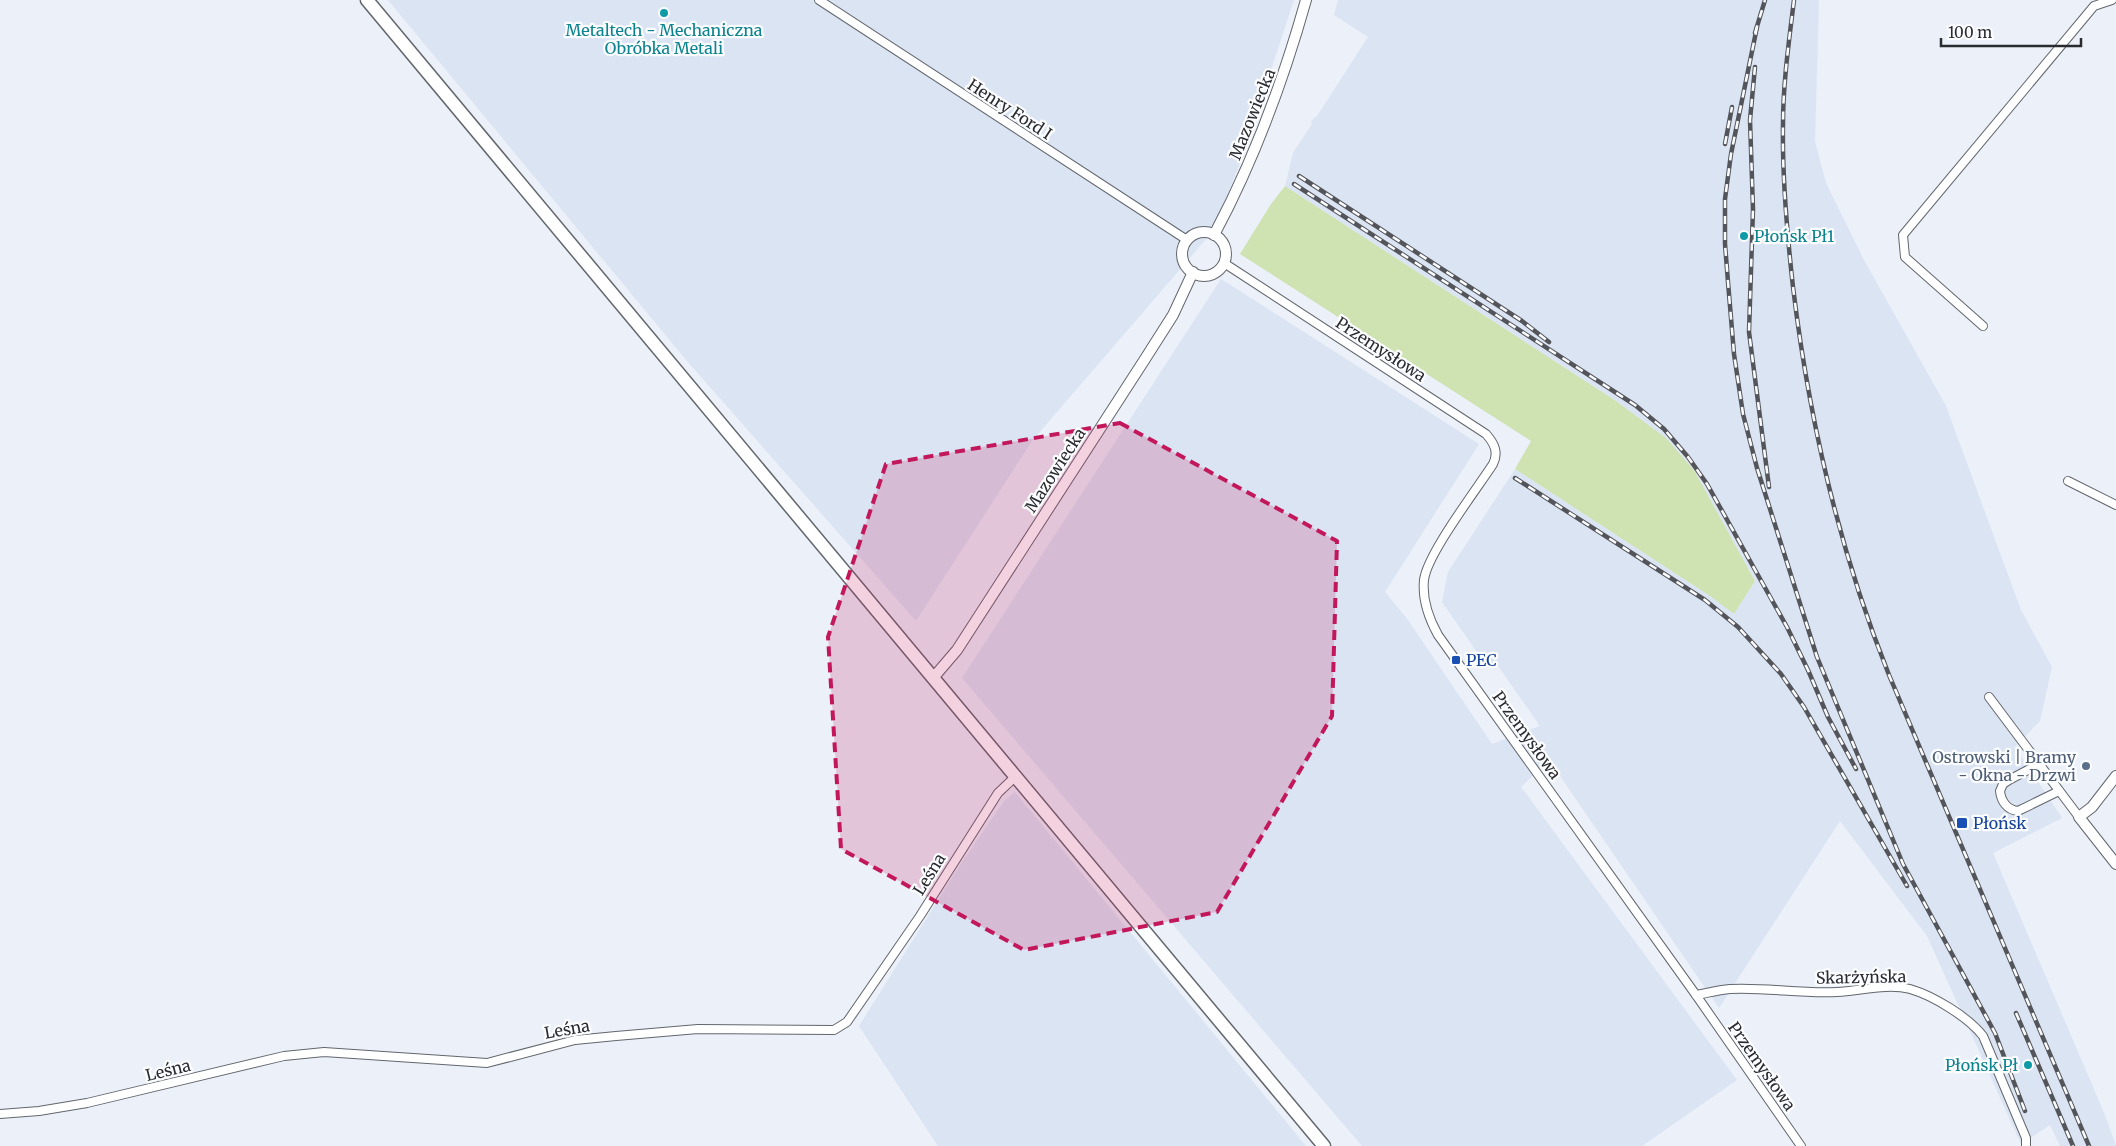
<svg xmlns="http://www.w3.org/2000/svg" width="2116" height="1146" font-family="Merriweather,serif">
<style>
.built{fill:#dbe4f3}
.green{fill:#cfe2b2}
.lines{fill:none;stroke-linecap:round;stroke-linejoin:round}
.minor-casing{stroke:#62666d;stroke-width:10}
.tertiary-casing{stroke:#62666d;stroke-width:12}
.primary-casing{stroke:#62666d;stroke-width:15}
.minor{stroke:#fff;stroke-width:8}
.tertiary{stroke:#fff;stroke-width:10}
.primary{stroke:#fff;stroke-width:12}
.rail-casing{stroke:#53555a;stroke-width:4.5}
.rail{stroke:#fcfdff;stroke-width:2.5;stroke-dasharray:8;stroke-linecap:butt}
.marked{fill:#c2185b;fill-opacity:0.2;stroke:#c2185b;stroke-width:4;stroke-dasharray:10 6;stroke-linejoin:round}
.culture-dot{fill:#0f9aa8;stroke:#fcfdff;stroke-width:2}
.transit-dot{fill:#1a4fb4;stroke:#fcfdff;stroke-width:2}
.service-dot{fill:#5c6f8a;stroke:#fcfdff;stroke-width:2}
.labels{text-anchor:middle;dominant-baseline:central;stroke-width:4.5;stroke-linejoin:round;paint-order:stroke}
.culture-label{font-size:16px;fill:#0d838f;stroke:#fcfdff}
.street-label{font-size:16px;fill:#2a2b2f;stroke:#fcfdff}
.transit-label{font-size:16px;fill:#164399;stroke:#fcfdff;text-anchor:start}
.service-label{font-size:16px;fill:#4e5e75;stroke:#fcfdff;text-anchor:end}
</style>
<rect width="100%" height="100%" fill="#ebf0f9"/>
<g class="built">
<path d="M388 0H1294L1242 158 1213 231 1032 441 916 621 687 361Z"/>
<path d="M1338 0H1819L1815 141 1826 183 1865 262 1946 406 2021 610 2052 667 2040 721 2015 747 2062 818 1993 853 2105 1115 2116 1146H2060L2050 1125 2021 1144 1927 936 1840 821 1719 1008 1549 760 1521 787 1737 1080 1642 1146H1362L962 678 1221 279 1479 444 1385 592 1408 620 1492 744 1540 726 1496 663 1488 668 1442 602 1448 572 1515 469 1710 596 1734 614 1755 581 1694 470 1666 438 1616 401 1285 186 1293 153 1312 124 1311 121 1317 116 1368 37 1334 15Z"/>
<path d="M1015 792 1306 1146H938L859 1026 958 868 1004 801Z"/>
</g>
<path class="green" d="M1285 186 1616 401 1666 438 1694 470 1755 581 1734 614 1710 596 1515 469 1531 441 1240 254 1271 204Z"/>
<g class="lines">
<defs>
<g id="minor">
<path d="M819 0 1187 240"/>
<path d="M1224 263 1486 434C1494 443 1499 452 1493 464 1477 489 1427 554 1424 580 1422 600 1428 617 1438 635L1696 995 1801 1146"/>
<path d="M1983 326 1905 257 1903 235 2094 6 2112 0"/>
<path d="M2068 481 2116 505"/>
<path d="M1989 697 2079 817"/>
<path d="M2039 764 2009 780 2003 784 2000 791C2001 801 2007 810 2018 811L2059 791"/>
<path d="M1696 995C1707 993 1719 990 1730 989 1765 987 1802 994 1837 992 1860 991 1887 983 1910 989 1934 996 1968 1017 1983 1036L2026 1138V1146"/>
<path d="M0 1114 39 1111 87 1103 284 1056 324 1052 487 1063 575 1040 616 1036 698 1029 834 1030 847 1022 920 916 998 793 1015 777"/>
</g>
<g id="tertiary">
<circle cx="1204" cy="254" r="22"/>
<path d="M1214 235C1254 160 1283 82 1306 0"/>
<path d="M933 678 957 650 1145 359 1173 315 1193 272"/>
<path d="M2116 776 2092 807 2079 817 2116 864"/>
</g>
<path id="primary" d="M367 0 1324 1146"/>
</defs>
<use href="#minor" class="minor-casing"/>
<use href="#tertiary" class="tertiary-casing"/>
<use href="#primary" class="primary-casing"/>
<use href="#minor" class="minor"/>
<use href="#tertiary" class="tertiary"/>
<use href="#primary" class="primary"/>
<defs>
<g id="rail">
<path d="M1794 0C1789 41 1783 83 1783 124 1782 178 1787 233 1793 287 1809 420 1839 550 1889 675L2089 1146"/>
<path d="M1757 27 1731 154 1725 199V244L1728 282 1734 354 1743 414 1757 468 1817 657 1903 864 1995 1033 2025 1111"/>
<path d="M1755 33 1765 0"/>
<path d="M1755 67 1750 120 1753 209 1749 332 1769 487"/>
<path d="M1725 144 1732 107"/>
<path d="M1299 176 1522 321 1549 342"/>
<path d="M1294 184 1635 405 1664 429 1688 457 1707 484 1787 627 1808 670 1828 717 1856 769"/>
<path d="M1515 478 1705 600 1738 627 1781 674 1804 707 1907 886"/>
<path d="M2016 1013 2073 1146"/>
</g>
</defs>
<use href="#rail" class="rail-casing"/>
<use href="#rail" class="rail"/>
</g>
<path class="marked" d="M1120 423 1337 541 1332 716 1217 912 1024 950 841 849 828 637 886 464Z"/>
<g class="culture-dot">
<circle cx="664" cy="13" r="5"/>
<circle cx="1744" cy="236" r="5"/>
<circle cx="2028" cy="1065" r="5"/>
</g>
<g class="transit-dot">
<rect x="1451" y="655" width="10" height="10" rx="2.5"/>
<rect x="1956" y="817" width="12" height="12" rx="2.5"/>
</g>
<circle class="service-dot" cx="2086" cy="766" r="5"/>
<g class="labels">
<g class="culture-label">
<text x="664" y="30">Metaltech - Mechaniczna<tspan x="664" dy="18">Obróbka Metali</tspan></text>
<text x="1754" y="236" text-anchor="start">Płońsk Pł1</text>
<text x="2018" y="1065" text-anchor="end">Płońsk Pł</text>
</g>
<g class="street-label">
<text transform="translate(1010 109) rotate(33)">Henry Ford I</text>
<text transform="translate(1252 114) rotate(-68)">Mazowiecka</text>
<text transform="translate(1381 349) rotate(33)">Przemysłowa</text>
<text transform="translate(1055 470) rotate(-57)">Mazowiecka</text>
<text transform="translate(1527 735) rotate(54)">Przemysłowa</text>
<text transform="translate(929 874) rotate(-58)">Leśna</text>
<text transform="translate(1861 977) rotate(-1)">Skarżyńska</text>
<text transform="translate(567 1029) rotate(-10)">Leśna</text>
<text transform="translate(1762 1066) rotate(55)">Przemysłowa</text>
<text transform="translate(168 1070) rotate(-14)">Leśna</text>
</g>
<g class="transit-label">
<text x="1466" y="660">PEC</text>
<text x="1973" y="823">Płońsk</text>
</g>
<g class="service-label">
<text x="2076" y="757">Ostrowski | Bramy<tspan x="2076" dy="18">- Okna - Drzwi</tspan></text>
</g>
</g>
<path d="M1941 38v8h140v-8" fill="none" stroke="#2a2b2f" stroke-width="2.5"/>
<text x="1948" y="38" font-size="15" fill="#2a2b2f" stroke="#fcfdff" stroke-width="4" paint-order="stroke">100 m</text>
</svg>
